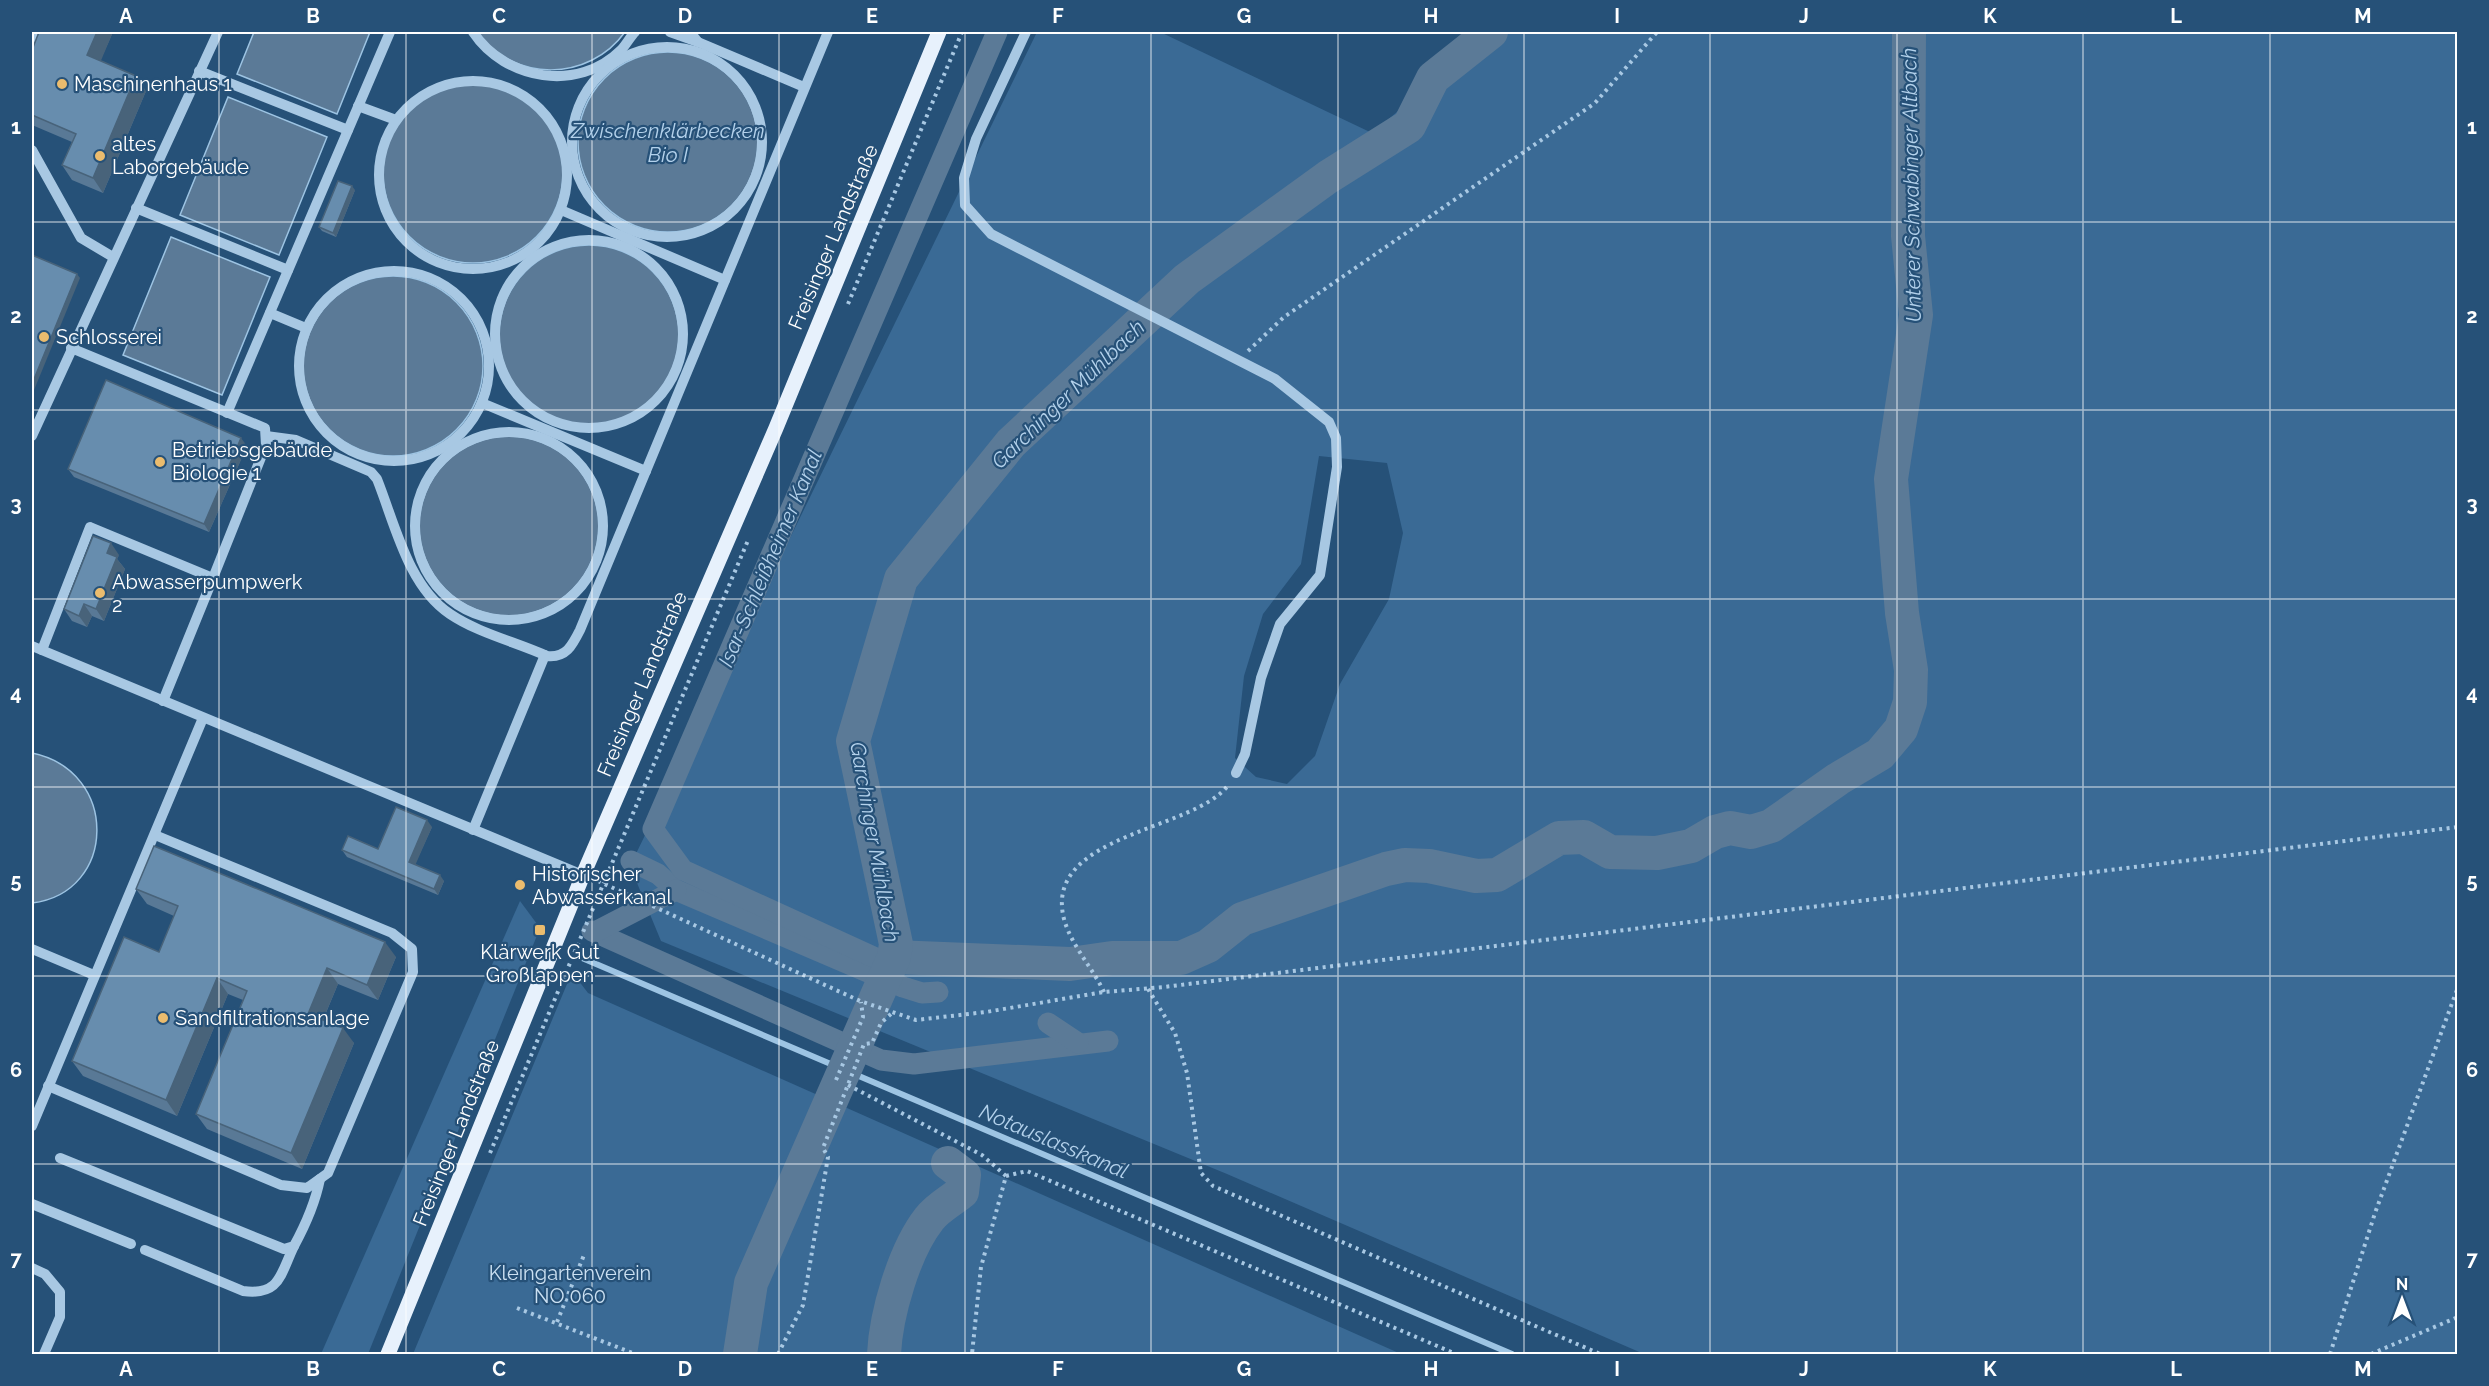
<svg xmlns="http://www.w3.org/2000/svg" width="2489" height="1386" font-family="Raleway,sans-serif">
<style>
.green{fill:#3a6a95;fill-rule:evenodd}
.water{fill:#5b7a97;stroke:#9dc4e3;stroke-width:1.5}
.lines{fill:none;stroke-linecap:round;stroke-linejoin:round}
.stream{stroke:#9dc4e3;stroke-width:6}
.canal{stroke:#5b7a97;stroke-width:21}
.river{stroke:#5b7a97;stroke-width:34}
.path{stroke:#a8c8e3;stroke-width:4;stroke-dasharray:3 4.5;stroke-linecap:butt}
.minor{stroke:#a8c8e3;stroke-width:10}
.major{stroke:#e7f1fc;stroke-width:15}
.wall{fill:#597996}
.shaded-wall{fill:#48637a}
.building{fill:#678dae;stroke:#48637a;stroke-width:1.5}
.grid{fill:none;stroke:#fff;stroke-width:1.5;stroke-opacity:0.55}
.poi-dot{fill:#ebbc6e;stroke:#265178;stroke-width:2}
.labels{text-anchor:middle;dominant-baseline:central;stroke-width:4.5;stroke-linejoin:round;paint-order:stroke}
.poi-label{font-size:20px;fill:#fff;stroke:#265178;text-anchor:start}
.street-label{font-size:20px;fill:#fff;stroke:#265178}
.park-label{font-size:20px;fill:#cbe0f2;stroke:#265178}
.water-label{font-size:21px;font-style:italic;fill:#b3d1eb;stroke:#265178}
.neatline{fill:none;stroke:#fff;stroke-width:2}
.grid-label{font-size:20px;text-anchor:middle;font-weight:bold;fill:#fff}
</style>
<rect width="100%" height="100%" fill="#265178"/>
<g class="green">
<path d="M1037 32H1160L1372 133 1492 32H2457V1354H1644L1227 1174 661 941 630 866ZM1319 456 1387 463 1403 533 1389 599 1340 684 1315 756 1287 784 1256 777 1235 758 1244 676 1263 614 1301 564Z"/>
<path d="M520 901 540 928 368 1354H321Z"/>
<path d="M572 972 588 993 1401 1354H413Z"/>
</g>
<g class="water">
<path d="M254 32H370L337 114 237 74Z"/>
<path d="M477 32H625C589 82 513 83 477 32Z"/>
<circle cx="668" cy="142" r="90"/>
<circle cx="473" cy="173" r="90"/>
<path d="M228 97 327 137 279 255 180 215Z"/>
<path d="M171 237 270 277 222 395 123 355Z"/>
<circle cx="589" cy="335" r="90"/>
<circle cx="393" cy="366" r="90"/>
<circle cx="509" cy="526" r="90"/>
<path d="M32 753C120 771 117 893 32 903Z"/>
</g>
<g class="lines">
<g class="stream">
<path d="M582 958 1512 1354"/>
<path d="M879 993H891L903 987"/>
<path d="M862 1033 867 1042V1054"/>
</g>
<g class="canal">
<path d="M631 861 658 874 676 890 903 987 922 993 938 992"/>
<path d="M592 931 881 1060 914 1064 1108 1041"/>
<path d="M595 932 676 890"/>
<path d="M891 965 683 870 653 829 997 32"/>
<path d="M1048 1023 1078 1043"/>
</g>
<g class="river">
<path d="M894 957 1070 964 1112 958H1181L1208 946 1242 919 1386 869 1405 865 1429 866 1476 876 1497 875 1559 838 1584 837 1610 852 1657 853 1691 846 1715 832 1730 828 1751 832 1771 826 1838 779 1880 754 1901 729 1910 702 1911 670 1902 613 1891 479 1916 315 1908 236 1909 32"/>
<path d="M740 1354 751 1283 894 957 896 944 853 741 901 579 1011 443 1187 279 1328 177 1409 126 1433 78 1491 32"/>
<path d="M884 1354C886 1314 904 1251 929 1219 937 1208 952 1200 962 1192L964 1175 948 1163"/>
</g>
<g class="path">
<path d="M848 304 962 32"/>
<path d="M1248 351 1284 317 1595 103 1657 32"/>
<path d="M598 881 860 1001 916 1020 986 1012 1104 992 1164 987 2458 827"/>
<path d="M1148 989 1175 1033 1187 1073 1201 1173 1213 1186 1600 1354"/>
<path d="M1104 992C1092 967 1071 945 1064 919 1042 833 1197 831 1229 784"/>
<path d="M836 1080 863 1017 861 1002"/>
<path d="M848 1085 982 1155 1006 1176 981 1267 972 1354"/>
<path d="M490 1153 749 538"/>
<path d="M1006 1176 1027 1171 1456 1354"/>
<path d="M517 1308 635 1354"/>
<path d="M557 1322 584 1255"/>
<path d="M778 1354 803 1305 828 1157 823 1148 864 1044 872 1043 881 1023 891 1014"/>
<path d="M2330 1354 2375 1213 2458 987"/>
<path d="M2371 1354 2458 1317"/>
</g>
<g class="minor">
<path d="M473 32C505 80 578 93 621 50 626 45 630 37 635 32"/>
<path d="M670 32 698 42"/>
<path d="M690 32 698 42 804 87"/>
<path d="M1026 32 976 139 964 178 965 205 991 234 1275 379 1329 422 1336 438 1337 467 1320 575 1280 624 1261 678 1245 754 1236 773"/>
<path d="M32 47 37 32"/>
<circle cx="667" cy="142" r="95"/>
<path d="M199 71 348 130"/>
<circle cx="473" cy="175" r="94"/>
<path d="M358 106 396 120"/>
<path d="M32 150 81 238 113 257"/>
<path d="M136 208 288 270"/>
<path d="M561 210 725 280"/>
<circle cx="589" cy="334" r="94"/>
<circle cx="394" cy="366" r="95"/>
<path d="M270 313 306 328"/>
<path d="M71 348 265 428 266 445 213 578"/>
<path d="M482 403 646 471"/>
<path d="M227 413 390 32"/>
<circle cx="509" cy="526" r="94"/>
<path d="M32 436 218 32"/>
<path d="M266 436 296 440 371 472 377 479C395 524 408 586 450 614 478 633 516 642 547 656 566 658 572 646 580 630L828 32"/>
<path d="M32 646 583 875"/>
<path d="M42 650 90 527 213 578 163 701"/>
<path d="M473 830 545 655"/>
<path d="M32 949 94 975"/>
<path d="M48 1086 281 1185 307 1188 328 1173 413 972 412 949 392 933 155 835"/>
<path d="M32 1126 203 718"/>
<path d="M60 1158 284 1249 294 1246C306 1224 315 1204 320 1179"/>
<path d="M32 1204 131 1244"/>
<path d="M145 1250 243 1291C280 1296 280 1275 294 1246"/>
<path d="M32 1268 45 1274 60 1292V1317L44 1354"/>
</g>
<path class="major" d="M388 1354 583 875 776 428 939 32"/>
</g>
<g class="wall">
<path d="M39 32H113L100 61 146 91 103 193 72 180 62 165 72 142 32 125V50Z"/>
<path d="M355 190 336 237 322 231 319 227Z"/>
<path d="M247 446 209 532 74 477 68 469Z"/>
<path d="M119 555 117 559 125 569 104 621 92 616 87 627 72 621 64 609Z"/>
<path d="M432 827 415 864 444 881 438 895 347 857 342 850 378 849Z"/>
<path d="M136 889 396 957 378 1000 338 984 323 1020 354 1043 302 1169 207 1129 196 1114 243 1000 228 994 177 1116 83 1076 72 1061 159 952 174 916 147 904Z"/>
</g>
<g class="shaded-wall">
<path d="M97 32H113L97 70 87 55Z"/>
<path d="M136 76 146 91 103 193 93 178Z"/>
<path d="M352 186 355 190 336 237 333 233Z"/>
<path d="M77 274 80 278 32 395V384Z"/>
<path d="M241 438 247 446 209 532 204 524Z"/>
<path d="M111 543 119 555 117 559 125 569 104 621 96 609 107 553Z"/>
<path d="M84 604 92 616 87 627 79 616Z"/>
<path d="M427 820 432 827 414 868 409 862Z"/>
<path d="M440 875 444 881 438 895 434 889Z"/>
<path d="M385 942 396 957 378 1000 367 985Z"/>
<path d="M327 968 338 984 319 1029 308 1014Z"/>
<path d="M217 978 228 994 177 1116 166 1100Z"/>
<path d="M343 1028 354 1043 302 1169 291 1153Z"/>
</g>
<g class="building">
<path d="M39 32H97L87 55 136 76 93 178 62 165 76 134 32 115V50Z"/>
<path d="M338 181 352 186 333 233 319 227Z"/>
<path d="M32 255 77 274 32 384Z"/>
<path d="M106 380 241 438 204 524 68 469Z"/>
<path d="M93 536 111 543 107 553 117 557 96 609 84 604 79 616 64 609Z"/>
<path d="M396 807 427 820 409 862 440 875 434 889 342 850 348 836 378 849Z"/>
<path d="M154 846 385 942 367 985 327 968 308 1014 343 1028 291 1153 196 1114 247 991 217 978 166 1100 72 1061 124 937 159 952 178 906 136 889Z"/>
</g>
<path class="grid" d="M219 32V1354M406 32V1354M592 32V1354M779 32V1354M965 32V1354M1151 32V1354M1338 32V1354M1524 32V1354M1710 32V1354M1897 32V1354M2083 32V1354M2270 32V1354M32 222H2458M32 410H2458M32 599H2458M32 787H2458M32 976H2458M32 1164H2458"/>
<g class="poi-dot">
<circle cx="62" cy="84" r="6"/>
<circle cx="100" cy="156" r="6"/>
<circle cx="44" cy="337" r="6"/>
<circle cx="160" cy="462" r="6"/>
<circle cx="100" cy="593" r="6"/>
<circle cx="520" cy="885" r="6"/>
<rect x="534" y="924" width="12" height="12" rx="3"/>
<circle cx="163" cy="1018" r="6"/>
</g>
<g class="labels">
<g class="poi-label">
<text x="74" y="84">Maschinenhaus 1</text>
<text x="112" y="144">altes<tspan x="112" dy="23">Laborgebäude</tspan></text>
<text x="56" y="337">Schlosserei</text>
<text x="172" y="450">Betriebsgebäude<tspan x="172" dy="23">Biologie 1</tspan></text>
<text x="112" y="582">Abwasserpumpwerk<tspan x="112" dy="23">2</tspan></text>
<text x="532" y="874">Historischer<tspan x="532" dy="23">Abwasserkanal</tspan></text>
<text x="540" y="952" text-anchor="middle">Klärwerk Gut<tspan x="540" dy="23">Großlappen</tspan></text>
<text x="175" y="1018">Sandfiltrationsanlage</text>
</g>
<g class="street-label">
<text transform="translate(833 237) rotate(-67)">Freisinger Landstraße</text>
<text transform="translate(642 684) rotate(-67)">Freisinger Landstraße</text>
<text transform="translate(456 1133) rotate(-68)">Freisinger Landstraße</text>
</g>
<g class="park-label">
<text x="570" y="1273">Kleingartenverein<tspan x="570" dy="23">NO 060</tspan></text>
</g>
<g class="water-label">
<text x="668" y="130">Zwischenklärbecken<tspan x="668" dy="24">Bio I</tspan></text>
<text transform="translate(1911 185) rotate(-91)">Unterer Schwabinger Altbach</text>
<text transform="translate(1068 394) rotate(-44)">Garchinger Mühlbach</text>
<text transform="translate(770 558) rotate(-67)">Isar-Schleißheimer Kanal</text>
<text transform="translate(875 842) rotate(80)">Garchinger Mühlbach</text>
<text transform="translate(1054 1141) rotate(23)">Notauslasskanal</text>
</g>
</g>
<rect width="2489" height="1386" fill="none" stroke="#265178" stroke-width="66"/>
<g transform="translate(2402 1299)" stroke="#265178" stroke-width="4.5" paint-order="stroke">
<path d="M0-4.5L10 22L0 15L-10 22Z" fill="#ffffff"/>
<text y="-9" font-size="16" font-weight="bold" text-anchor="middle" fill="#ffffff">N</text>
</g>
<rect x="33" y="33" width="2423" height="1320" class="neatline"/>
<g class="grid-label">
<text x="126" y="23">A</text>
<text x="313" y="23">B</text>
<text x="499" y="23">C</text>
<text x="685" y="23">D</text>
<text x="872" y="23">E</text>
<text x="1058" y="23">F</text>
<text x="1244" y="23">G</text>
<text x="1431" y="23">H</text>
<text x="1617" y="23">I</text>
<text x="1804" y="23">J</text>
<text x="1990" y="23">K</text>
<text x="2176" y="23">L</text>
<text x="2363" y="23">M</text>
<text x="16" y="134">1</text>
<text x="2472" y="134">1</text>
<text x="16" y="323">2</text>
<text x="2472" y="323">2</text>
<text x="16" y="511">3</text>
<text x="2472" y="511">3</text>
<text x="16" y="700">4</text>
<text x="2472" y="700">4</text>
<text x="16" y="888">5</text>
<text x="2472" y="888">5</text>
<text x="16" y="1077">6</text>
<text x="2472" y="1077">6</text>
<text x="16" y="1266">7</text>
<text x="2472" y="1266">7</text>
<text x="126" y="1376">A</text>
<text x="313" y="1376">B</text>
<text x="499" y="1376">C</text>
<text x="685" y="1376">D</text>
<text x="872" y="1376">E</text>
<text x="1058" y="1376">F</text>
<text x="1244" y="1376">G</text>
<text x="1431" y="1376">H</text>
<text x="1617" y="1376">I</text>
<text x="1804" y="1376">J</text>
<text x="1990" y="1376">K</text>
<text x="2176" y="1376">L</text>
<text x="2363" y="1376">M</text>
</g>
</svg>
